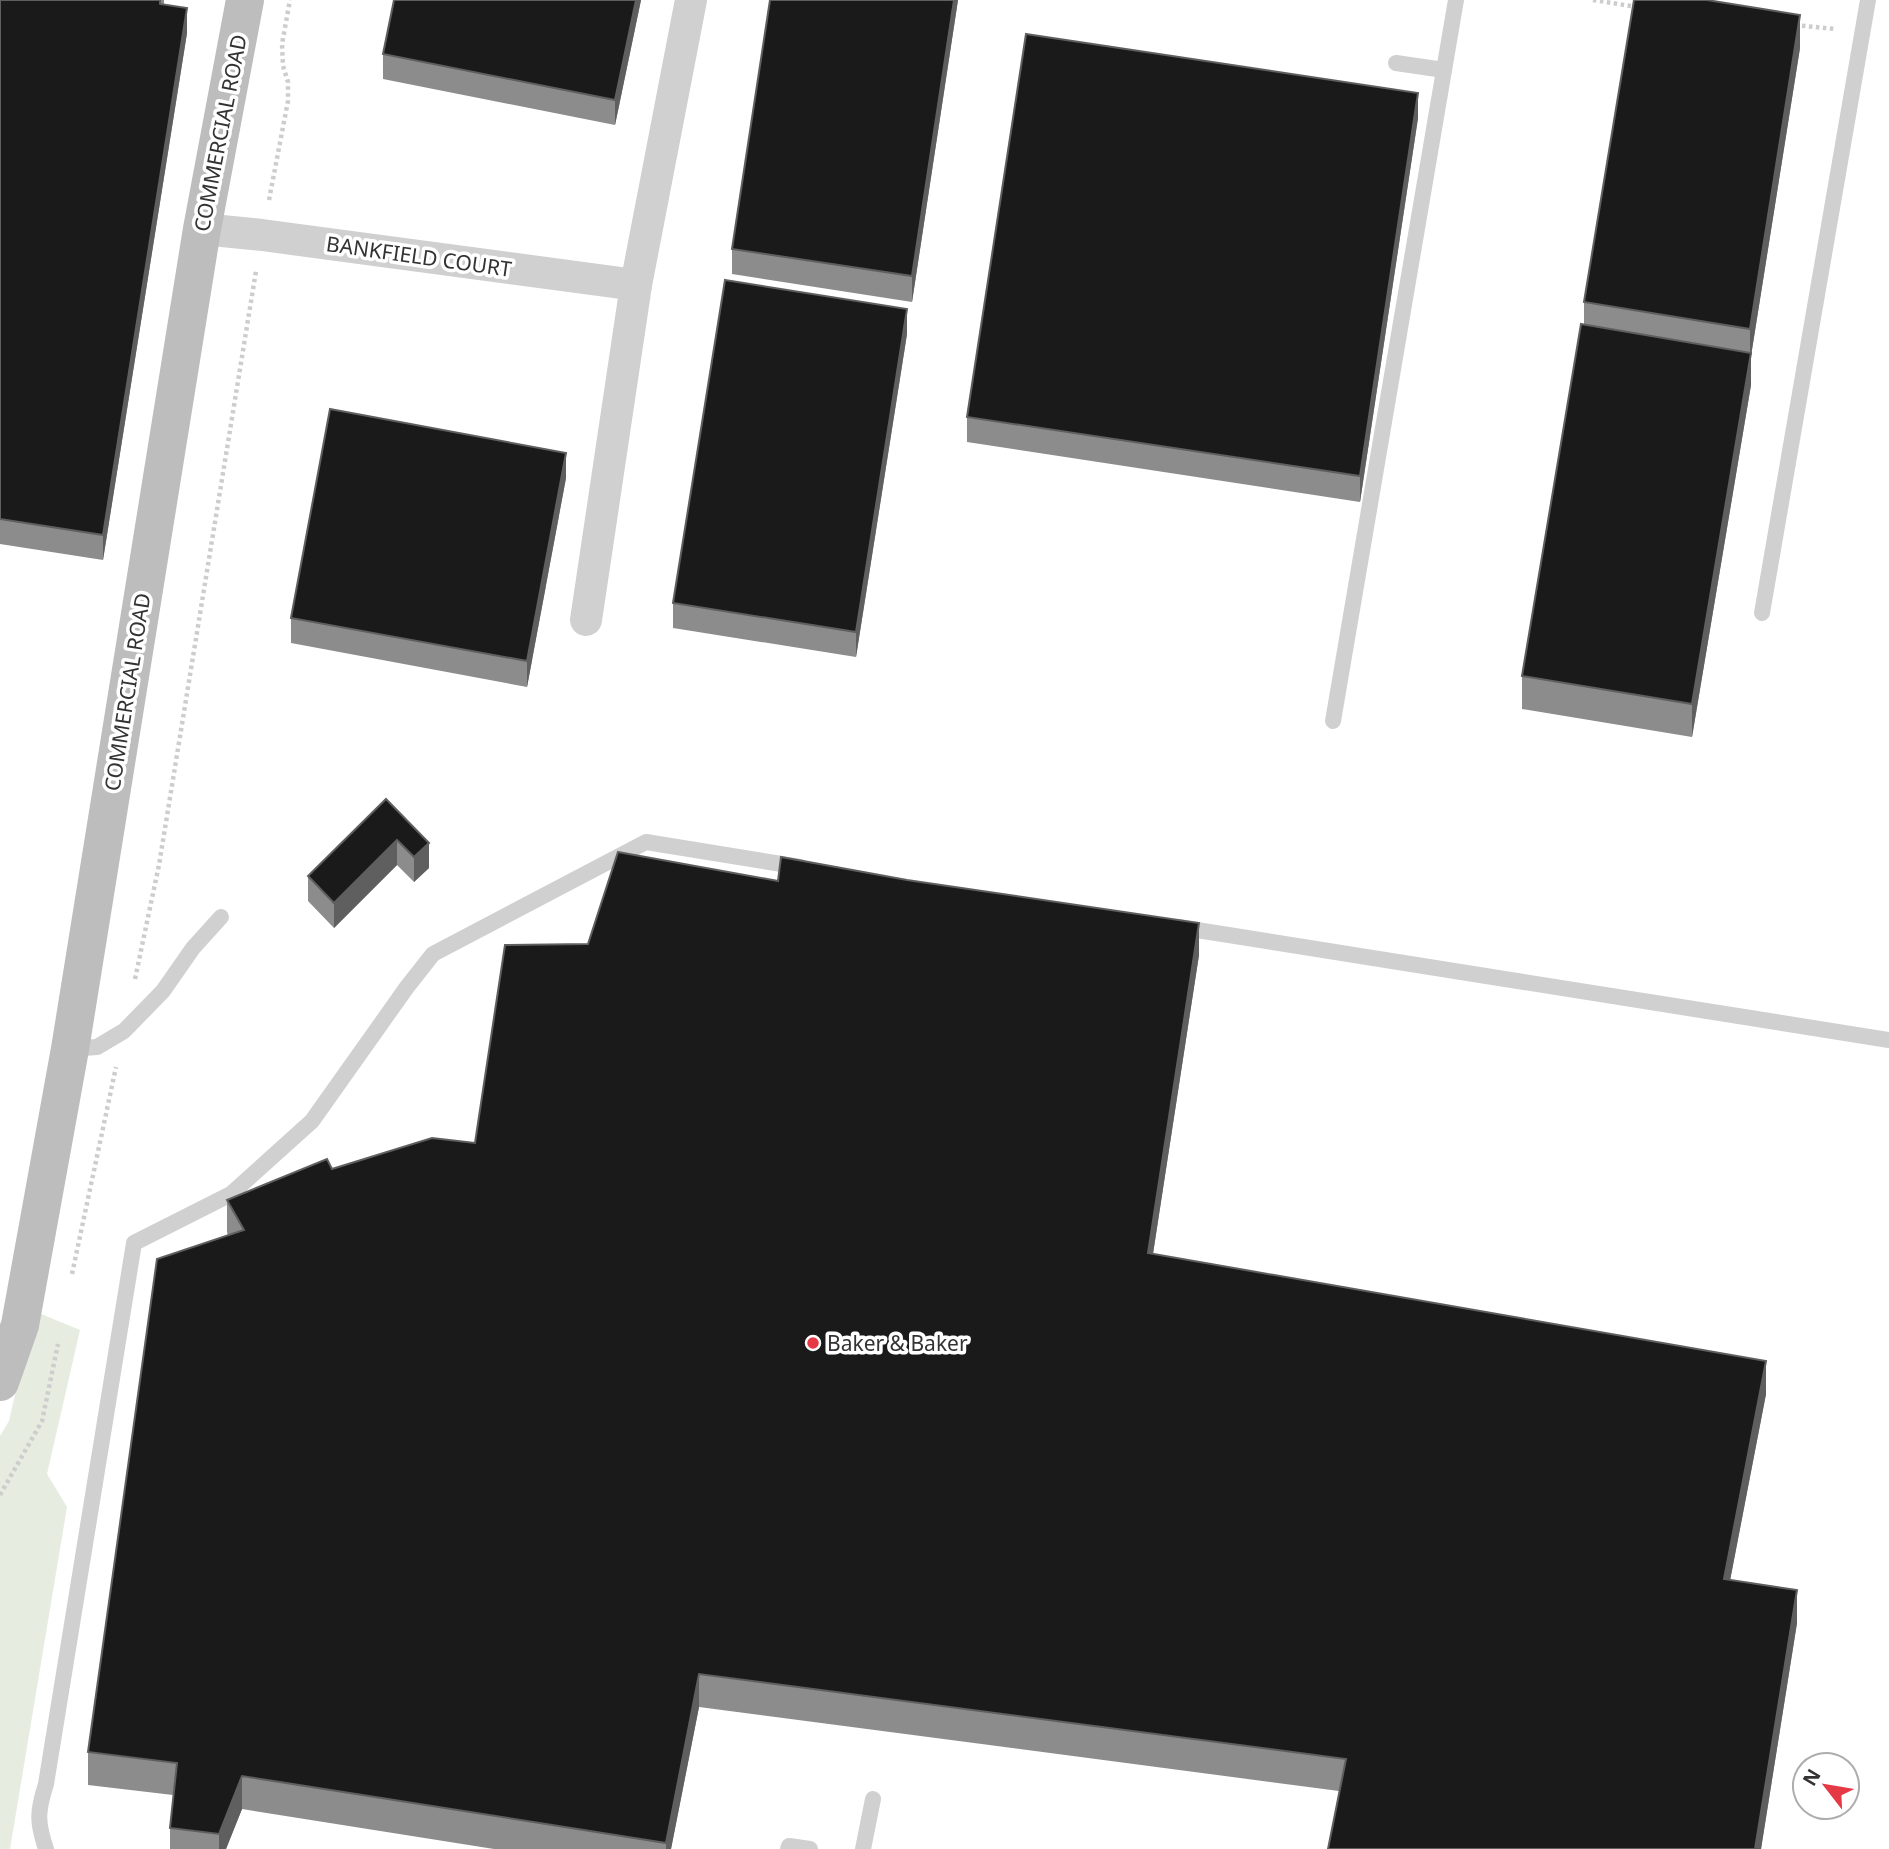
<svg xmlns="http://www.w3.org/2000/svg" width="1889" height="1849" font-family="'Noto Sans',sans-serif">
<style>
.green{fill:#e6ecdf}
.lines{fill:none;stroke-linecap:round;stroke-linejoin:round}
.path{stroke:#cdcdcd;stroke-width:4.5;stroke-dasharray:3.5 3.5;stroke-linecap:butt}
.lane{stroke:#d0d0d0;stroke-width:16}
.street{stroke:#d0d0d0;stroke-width:32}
.secondary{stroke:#bdbdbd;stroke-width:38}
.wall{fill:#8c8c8c}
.shaded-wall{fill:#5f5f5f}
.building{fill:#1a1a1a;stroke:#5f5f5f;stroke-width:2}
.poi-dot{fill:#e63946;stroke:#fff;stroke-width:2.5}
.labels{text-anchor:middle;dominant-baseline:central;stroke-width:7;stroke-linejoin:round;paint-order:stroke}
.street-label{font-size:21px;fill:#333;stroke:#fff}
.poi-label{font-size:21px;fill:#333;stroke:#fff;text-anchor:start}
</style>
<rect width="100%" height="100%" fill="#fff"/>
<path class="green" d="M34 1311 80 1330 47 1474 67 1507 10 1849H0V1436L9 1421Z"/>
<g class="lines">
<g class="path">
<path d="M1593 0 1637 7"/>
<path d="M1795 25 1835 29"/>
<path d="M269 200 288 101V82L283 66 282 44 290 0"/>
<path d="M135 979 159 865 256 271"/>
<path d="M72 1274 116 1067"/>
<path d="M0 1495 42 1421 58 1344"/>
</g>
<g class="lane">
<path d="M1396 63 1444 70"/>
<path d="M1762 613 1868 0"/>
<path d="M1333 721 1456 0"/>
<path d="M1178 927 1889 1040"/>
<path d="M70 1049 97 1047 124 1031 163 991 193 948 221 917"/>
<path d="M46 1849C37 1822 37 1812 46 1784L134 1243 231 1194 312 1121 407 987 433 954 646 842 800 867"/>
<path d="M788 1849 789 1846 810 1849"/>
<path d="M863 1849 873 1799"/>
</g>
<g class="street">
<path d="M202 229 262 235 636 285"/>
<path d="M586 620 636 285 691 0"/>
</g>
<path class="secondary" d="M0 1382 20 1325 70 1049 202 229 245 0"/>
</g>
<g class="wall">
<path d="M0 0H164V5L187 33 103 560 0 544Z"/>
<path d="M394 0H641L615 125 383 79V54Z"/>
<path d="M958 0 912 302 732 274V249Z"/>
<path d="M1800 48 1751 356V385L1692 737 1522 709V676L1584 325V302Z"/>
<path d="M1418 118 1360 502 967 442V417Z"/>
<path d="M907 334 856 657 673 628V603Z"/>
<path d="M566 478 527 687 291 643V618Z"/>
<path d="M386 799 429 868 414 882 397 865 334 928 308 901V876Z"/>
<path d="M1199 955 1153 1254 1766 1394 1730 1580 1797 1623 1761 1849H1328L1339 1791 699 1707 671 1849H494L242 1809 226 1849H170V1828L173 1795 88 1785V1752L228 1236 227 1232V1200L332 1169 475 1143Z"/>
</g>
<g class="shaded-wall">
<path d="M636 0H641L615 125V100Z"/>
<path d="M954 0H958L912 302V276Z"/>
<path d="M187 8V33L103 560V535Z"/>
<path d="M1800 15V48L1751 356V385L1692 737V704L1750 358V329Z"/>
<path d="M1418 93V118L1360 502V476Z"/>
<path d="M907 309V334L856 657V632Z"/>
<path d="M566 453V478L527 687V661Z"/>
<path d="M397 840V865L334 928V903Z"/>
<path d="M429 843V868L414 882V857Z"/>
<path d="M1199 923V955L1148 1286V1253Z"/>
<path d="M1766 1361V1394L1724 1612V1579Z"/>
<path d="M1797 1590V1623L1761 1849H1755Z"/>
<path d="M699 1674V1707L671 1849H666V1843Z"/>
<path d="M242 1776V1809L226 1849H219V1834Z"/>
</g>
<g class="building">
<path d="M0 0H160V4L187 8 103 535 0 519Z"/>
<path d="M394 0H636L615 100 383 54Z"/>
<path d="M770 0H954L912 276 732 249Z"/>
<path d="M1634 0H1707L1800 15 1750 329 1584 302Z"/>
<path d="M1026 34 1418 93 1360 476 967 417Z"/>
<path d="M725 280 907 309 856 632 673 603Z"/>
<path d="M1581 324 1751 353 1692 704 1522 676Z"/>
<path d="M330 409 566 453 527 661 291 618Z"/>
<path d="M386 799 429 843 414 857 397 840 334 903 308 876Z"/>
<path d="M618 852 778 881 781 857 907 880 1199 923 1148 1253 1766 1361 1724 1579 1797 1590 1755 1849H1328L1346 1759 699 1674 666 1843 242 1776 219 1834 170 1828 177 1763 88 1752 157 1259 244 1230 227 1200 327 1159 332 1169 432 1138 475 1143 505 945 588 944Z"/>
</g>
<circle class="poi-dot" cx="813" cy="1343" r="7"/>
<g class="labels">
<g class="street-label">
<text transform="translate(220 133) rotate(-79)">COMMERCIAL ROAD</text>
<text transform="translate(419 256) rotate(8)">BANKFIELD COURT</text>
<text transform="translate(127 692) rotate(-81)">COMMERCIAL ROAD</text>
</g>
<g class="poi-label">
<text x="827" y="1343">Baker &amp; Baker</text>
</g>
</g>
<g transform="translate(1826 1786) rotate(301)"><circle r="33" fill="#ffffff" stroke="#adadad" stroke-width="2"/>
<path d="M0-5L12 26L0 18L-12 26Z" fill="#e63946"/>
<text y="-10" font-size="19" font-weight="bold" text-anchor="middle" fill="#333333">N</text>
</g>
</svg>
